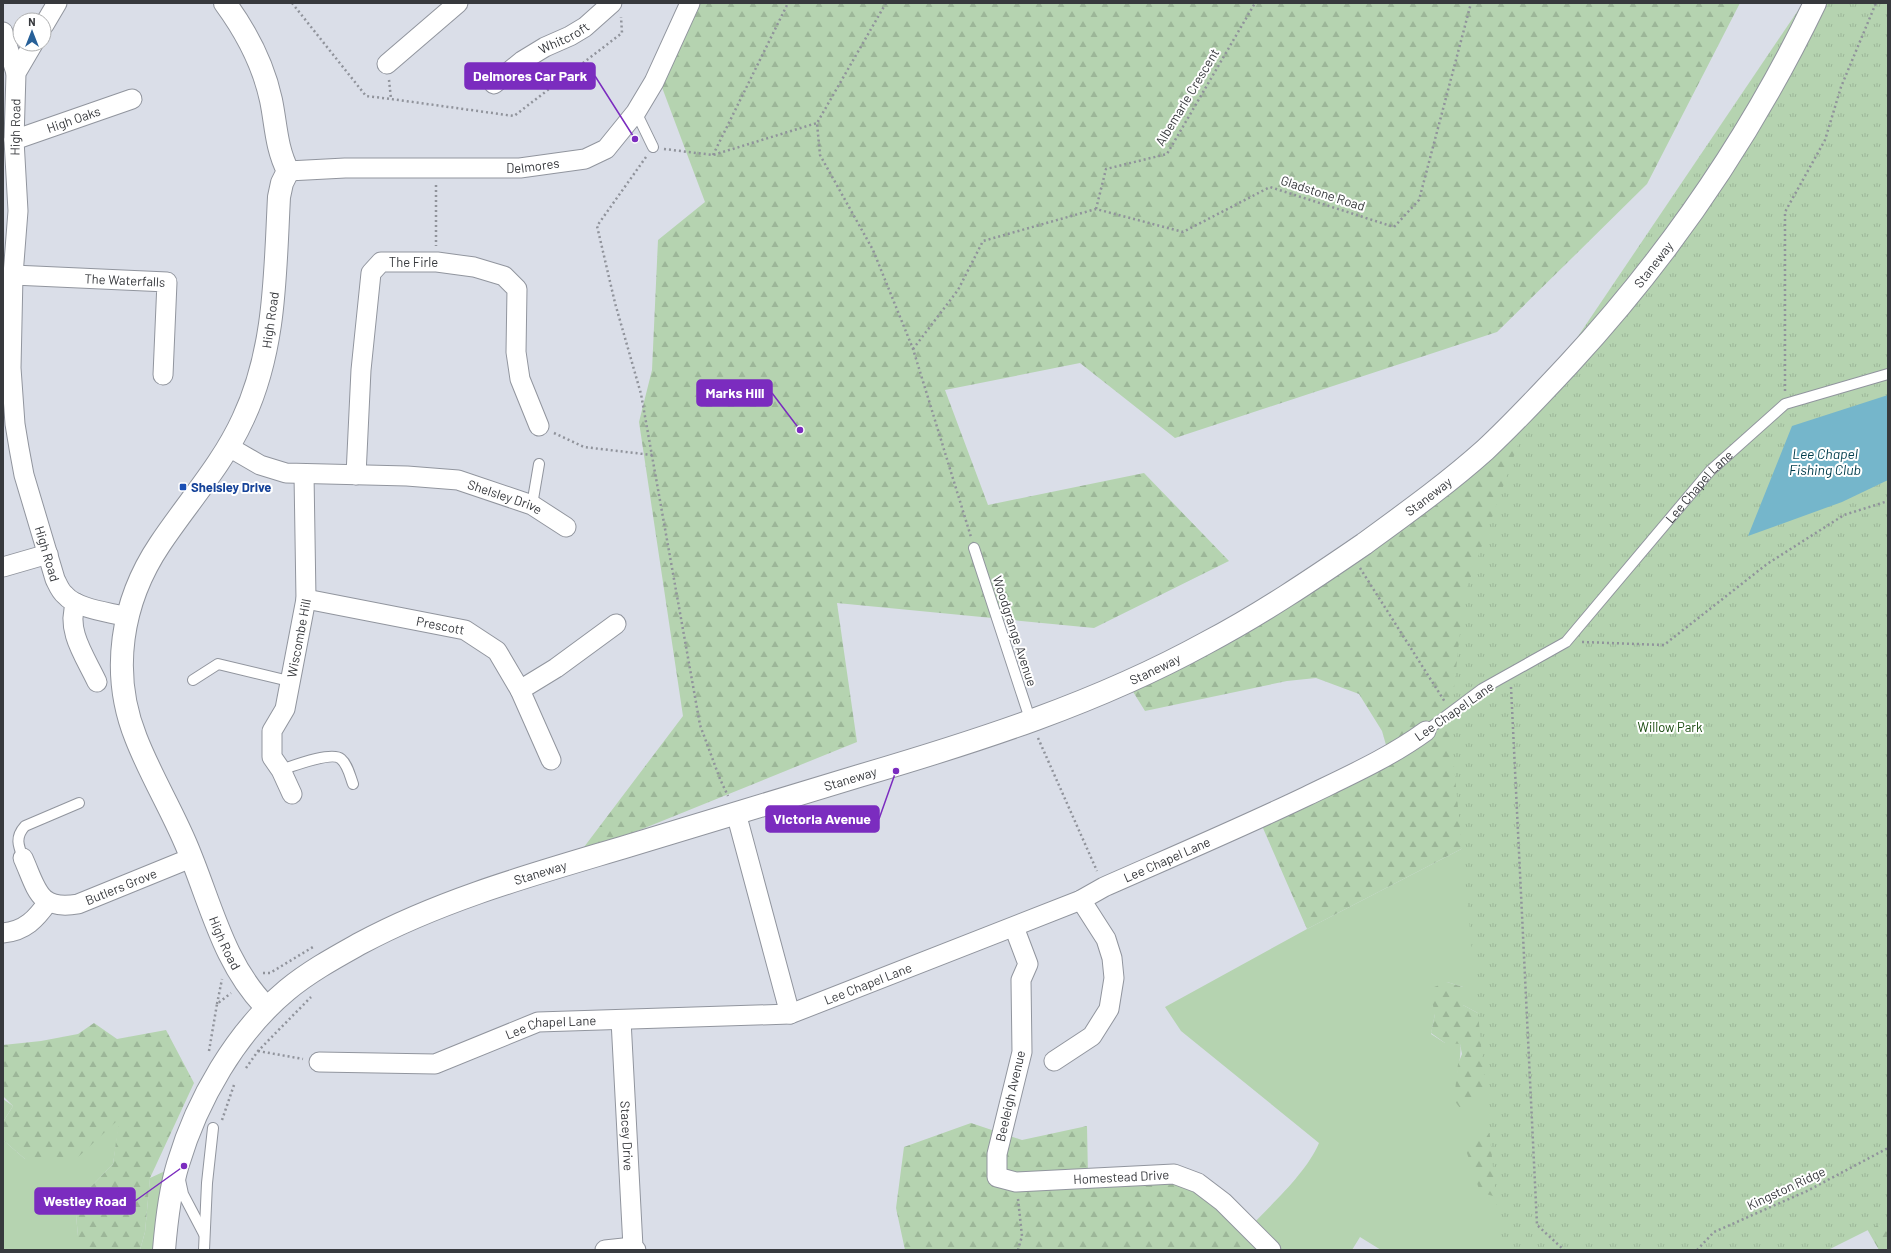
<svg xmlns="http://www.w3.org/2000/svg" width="1891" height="1253" font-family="Barlow,sans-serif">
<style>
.grass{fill:#b5d3b0;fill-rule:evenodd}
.forest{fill:url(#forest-firs)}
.park{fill:url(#park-tufts)}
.water{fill:#75b6cb}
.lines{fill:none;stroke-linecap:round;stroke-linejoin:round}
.service-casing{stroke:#91959e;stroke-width:12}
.minor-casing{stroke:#91959e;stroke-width:21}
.tertiary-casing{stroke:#91959e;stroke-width:24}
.secondary-casing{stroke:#91959e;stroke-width:24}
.path{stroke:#90939b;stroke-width:2.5;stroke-dasharray:2 3;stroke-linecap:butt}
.service{stroke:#fff;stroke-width:10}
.minor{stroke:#fff;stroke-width:19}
.tertiary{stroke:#fff;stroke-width:22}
.secondary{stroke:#fff;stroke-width:22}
.transit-dot{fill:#1a4fb4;stroke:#fff;stroke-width:1.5}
.labels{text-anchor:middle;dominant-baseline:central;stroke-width:4;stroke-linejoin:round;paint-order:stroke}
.street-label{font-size:13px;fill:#37393d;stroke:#fff}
.transit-label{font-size:13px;font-weight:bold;fill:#164399;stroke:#fff;text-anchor:start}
.park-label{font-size:13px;fill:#1b4c11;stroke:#fff}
.water-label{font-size:14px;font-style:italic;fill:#003d4c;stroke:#fff}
.leader{fill:none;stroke:#7b2cbf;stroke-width:1.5}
.callout-dot{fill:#7b2cbf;stroke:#fff;stroke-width:1.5}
.callout{fill:#7b2cbf;stroke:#7b2cbf;stroke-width:1.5}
.callout-label{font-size:14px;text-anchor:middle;font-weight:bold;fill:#fff}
</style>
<defs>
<pattern id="forest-firs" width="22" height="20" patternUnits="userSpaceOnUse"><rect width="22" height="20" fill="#b5d3b0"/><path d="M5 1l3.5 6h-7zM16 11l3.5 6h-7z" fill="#9cb698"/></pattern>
<pattern id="park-tufts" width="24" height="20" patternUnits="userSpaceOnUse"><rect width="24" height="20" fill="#b5d3b0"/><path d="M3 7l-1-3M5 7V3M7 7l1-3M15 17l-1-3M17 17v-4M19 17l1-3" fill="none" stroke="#9cb698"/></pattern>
</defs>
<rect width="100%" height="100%" fill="#dadee8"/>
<g class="grass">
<path d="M1496 831 1510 1250H1381L1360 1237 1352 1250H1271L1250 1227C1272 1204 1307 1172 1319 1143L1181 1031 1165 1007 1307 929ZM1447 982 1463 987V1005L1485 1017 1457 1078C1458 1066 1462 1055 1460 1043H1445L1431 1034 1435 1014Z"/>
<path d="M3 1099 13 1106 3 1122Z"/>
<path d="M120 1118 113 1164 78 1200 76 1215 78 1236V1250H3V1140L25 1159Z"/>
<path d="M176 1166 164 1250H140L145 1232 150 1178Z"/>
</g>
<g class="forest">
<path d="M696 3H1740L1647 184 1497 332 1175 438 1080 363 945 390 988 505 1144 473 1229 561 1094 628 837 603 857 742 578 855 683 716 639 422 652 370 658 240 705 202 657 74Z"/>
<path d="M1888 3V1250H1879L1855 1208 1509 1201 1480 1192 1463 1141 1493 1132 1496 831 1307 929 1259 819 1386 745 1382 731 1359 694 1316 678 1287 681 1145 711 1127 682 1168 663 1484 451Z"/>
<path d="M1447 982 1463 987V1005L1485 1017 1486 1090 1463 1112 1454 1100 1458 1064 1462 1054 1460 1044 1445 1043 1431 1033 1435 1014 1429 989Z"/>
<path d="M94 1023 117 1039 166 1030 194 1083 150 1178 145 1232 140 1250H78V1236L76 1215 78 1200 113 1164 119 1119 77 1158 25 1159 3 1140V1122L13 1106 3 1096V1045L41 1041 78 1034Z"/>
<path d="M971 1123 1022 1140 1087 1126 1088 1178 1174 1174 1271 1250H905L896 1208 904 1147Z"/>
</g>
<path class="park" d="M1803 3H1888V1220L1828 1250H1501L1450 725 1464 596 1533 403Z"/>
<path class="water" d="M1888 395V480L1842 502 1748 536 1792 426Z"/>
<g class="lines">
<defs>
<g id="service">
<path d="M636 112 653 147"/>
<path d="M532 505 539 464"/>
<path d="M974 548 1031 722"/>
<path d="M193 680 218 664 289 681"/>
<path id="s1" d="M1426 731 1482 689 1566 642 1710 471 1785 404 1888 374"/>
<path d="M281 770C293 766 332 751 341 759 348 765 350 776 353 784"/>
<path d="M23 858C18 845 15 837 25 826L79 803"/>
<path d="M180 1180 183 1194 204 1234"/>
<path d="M204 1250 207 1183 213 1128"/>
</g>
<g id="minor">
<path d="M44 25 57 3"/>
<path d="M3 32 16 73"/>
<path id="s2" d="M33 44 16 73 14 140 18 211 13 275 11 368 15 424 19 448 24 475 55 579C58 585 60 591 65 595 77 609 109 612 127 617"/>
<path d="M387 64 458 3"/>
<path id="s3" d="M494 84 522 61 545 47 570 36 585 27 612 3"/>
<path id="s4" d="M14 140 132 99"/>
<path id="s5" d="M288 171 345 168H520L585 159 606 149 636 112 654 82 690 3"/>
<path id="s6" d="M13 275 167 282 163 375"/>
<path id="s7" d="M229 447 260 465 286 473 407 476 458 480 532 505 566 527"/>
<path id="s8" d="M356 475 361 370 371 273 381 262H437L474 267 504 276 517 289 516 352 520 379 539 426"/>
<path d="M3 567 48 554"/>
<path id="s9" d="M306 599 465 630 497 651 520 690 551 760"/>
<path d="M76 603C65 630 86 658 97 682"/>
<path d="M520 690 556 668 616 624"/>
<path id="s10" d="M292 794 281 770 272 757V731L285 709 306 599 304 474"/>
<path d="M736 813 790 1014"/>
<path id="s11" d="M23 858C37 889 38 911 78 904L191 858"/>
<path id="s12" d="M1014 927 1028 964 1021 980 1022 1052 997 1154V1177L1016 1182 1174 1174 1198 1183 1223 1202 1271 1250"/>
<path d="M3 933C25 931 36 919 48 902"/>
<path id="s13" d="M621 1020 633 1247 636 1250"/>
<path d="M1054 1061 1092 1036 1109 1009 1114 978 1112 958 1106 939 1081 900"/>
<path id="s14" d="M319 1062 435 1064 538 1022 790 1014 1081 900 1104 887C1172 857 1240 828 1307 796 1348 776 1389 758 1426 731"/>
<path d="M605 1250 633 1247"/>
</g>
<g id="tertiary">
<path id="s15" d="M225 3C247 33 263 63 271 100 276 124 276 148 288 171L282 183 279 197C275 272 276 349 243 419 222 465 188 502 160 544 121 602 110 673 136 738 150 774 170 807 185 842 210 899 222 963 267 1008"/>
</g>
<g id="secondary">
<path id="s16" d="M164 1250C166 1226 171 1187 178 1164 197 1100 236 1032 287 990 310 971 336 957 361 943 445 898 538 873 628 846 705 823 782 799 859 776 978 741 1097 703 1206 643 1261 614 1313 579 1364 544 1405 514 1447 484 1485 450 1514 423 1542 393 1569 364 1669 256 1751 136 1815 3"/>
</g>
</defs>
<use href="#service" class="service-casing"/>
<use href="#minor" class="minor-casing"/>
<use href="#tertiary" class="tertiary-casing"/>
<use href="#secondary" class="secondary-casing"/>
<g class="path">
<path d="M292 3 366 96 391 99"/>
<path d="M886 3 817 123 820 155 873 250 913 349 971 537"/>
<path d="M389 80 391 99 514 116 622 33 621 17"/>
<path d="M664 149 713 155 817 123"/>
<path d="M713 155 788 3"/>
<path d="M646 157 597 226 615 303 641 394 700 725 720 779 728 796"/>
<path d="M436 185V246"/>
<path d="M1096 209 1106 169 1167 154 1255 3"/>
<path d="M913 349 958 290 983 241 1096 209 1183 232 1270 187 1394 227 1419 200 1471 3"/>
<path d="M1785 391V212L1825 140 1841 87 1876 3"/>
<path d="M554 433 584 447 652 455"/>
<path d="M1360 568 1445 702"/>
<path d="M1582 642 1664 645 1767 564 1844 515 1888 501"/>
<path d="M1511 687 1537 1225 1564 1250"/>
<path d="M1038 738 1097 871"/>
<path d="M263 973H270L313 947"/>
<path d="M217 1004 222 979"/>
<path d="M209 1051 217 1004 231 993"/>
<path d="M258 1051 303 1059"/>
<path d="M246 1068 258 1051 311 997"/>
<path d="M222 1120 234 1085"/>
<path d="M1018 1199 1022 1236 1018 1250"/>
<path d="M1697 1250 1714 1232 1807 1191 1888 1148"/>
</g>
<use href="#service" class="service"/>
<use href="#minor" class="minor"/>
<use href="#tertiary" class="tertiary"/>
<use href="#secondary" class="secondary"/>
</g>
<rect class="transit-dot" x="179" y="483" width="8" height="8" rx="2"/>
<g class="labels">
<g class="street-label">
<text stroke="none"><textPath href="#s3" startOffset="84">Whitcroft</textPath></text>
<text transform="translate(1187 97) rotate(-59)">Albemarle Crescent</text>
<text stroke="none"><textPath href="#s4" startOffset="63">High Oaks</textPath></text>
<text transform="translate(15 127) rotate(-89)">High Road</text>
<text stroke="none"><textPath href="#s5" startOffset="245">Delmores</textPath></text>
<text transform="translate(1323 193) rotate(18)">Gladstone Road</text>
<text stroke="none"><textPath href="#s8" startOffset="250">The Firle</textPath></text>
<text stroke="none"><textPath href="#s16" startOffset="1872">Staneway</textPath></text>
<text stroke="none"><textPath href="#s6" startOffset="112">The Waterfalls</textPath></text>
<text transform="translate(270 320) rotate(-82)">High Road</text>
<text stroke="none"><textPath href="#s1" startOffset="371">Lee Chapel Lane</textPath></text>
<text stroke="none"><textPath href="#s16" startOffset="1548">Staneway</textPath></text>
<text stroke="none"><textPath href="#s7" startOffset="285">Shelsley Drive</textPath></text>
<text stroke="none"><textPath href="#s2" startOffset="519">High Road</textPath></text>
<text stroke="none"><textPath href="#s9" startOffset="137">Prescott</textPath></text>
<text transform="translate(1015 631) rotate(72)">Woodgrange Avenue</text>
<text stroke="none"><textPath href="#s10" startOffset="166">Wiscombe Hill</textPath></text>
<text stroke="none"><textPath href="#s16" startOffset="1224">Staneway</textPath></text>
<text transform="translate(1454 711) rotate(-35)">Lee Chapel Lane</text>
<text stroke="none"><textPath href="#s16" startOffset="900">Staneway</textPath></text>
<text stroke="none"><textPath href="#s14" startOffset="887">Lee Chapel Lane</textPath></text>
<text stroke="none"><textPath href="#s16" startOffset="576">Staneway</textPath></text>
<text stroke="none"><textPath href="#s11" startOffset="128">Butlers Grove</textPath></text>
<text stroke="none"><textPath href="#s15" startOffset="1013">High Road</textPath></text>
<text stroke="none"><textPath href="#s14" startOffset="563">Lee Chapel Lane</textPath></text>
<text stroke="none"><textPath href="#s14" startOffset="239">Lee Chapel Lane</textPath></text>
<text transform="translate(1010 1096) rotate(-77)">Beeleigh Avenue</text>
<text stroke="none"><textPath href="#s13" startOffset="116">Stacey Drive</textPath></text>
<text stroke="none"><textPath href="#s12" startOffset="382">Homestead Drive</textPath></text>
<text transform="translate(1786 1188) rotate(-25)">Kingston Ridge</text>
</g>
<g class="transit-label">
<text x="191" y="487">Shelsley Drive</text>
</g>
<g class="park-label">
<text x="1670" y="727">Willow Park</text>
</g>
<g class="water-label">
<text x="1825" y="453">Lee Chapel<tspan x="1825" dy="16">Fishing Club</tspan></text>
</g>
</g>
<path class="leader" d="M635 139L595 76M800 430L772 393M896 771L879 819M184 1166L135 1201"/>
<g class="callout-dot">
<circle cx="635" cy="139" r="4"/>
<circle cx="800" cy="430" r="4"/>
<circle cx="896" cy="771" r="4"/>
<circle cx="184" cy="1166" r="4"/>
</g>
<g class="callout">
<rect x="465" y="63" width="130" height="26" rx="4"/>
<rect x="697" y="380" width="75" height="26" rx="4"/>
<rect x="766" y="806" width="113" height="26" rx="4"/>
<rect x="35" y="1188" width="100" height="26" rx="4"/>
</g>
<g class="callout-label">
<text x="530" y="81">Delmores Car Park</text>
<text x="735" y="398">Marks Hill</text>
<text x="822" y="824">Victoria Avenue</text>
<text x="85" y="1206">Westley Road</text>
</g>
<rect width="1891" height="1253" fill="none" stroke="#37393d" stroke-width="8"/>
<g transform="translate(32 32)"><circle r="19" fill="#ffffff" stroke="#afb0b1"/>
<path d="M0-3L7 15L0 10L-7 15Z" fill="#276098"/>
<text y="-6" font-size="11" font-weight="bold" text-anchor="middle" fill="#37393d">N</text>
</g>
</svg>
